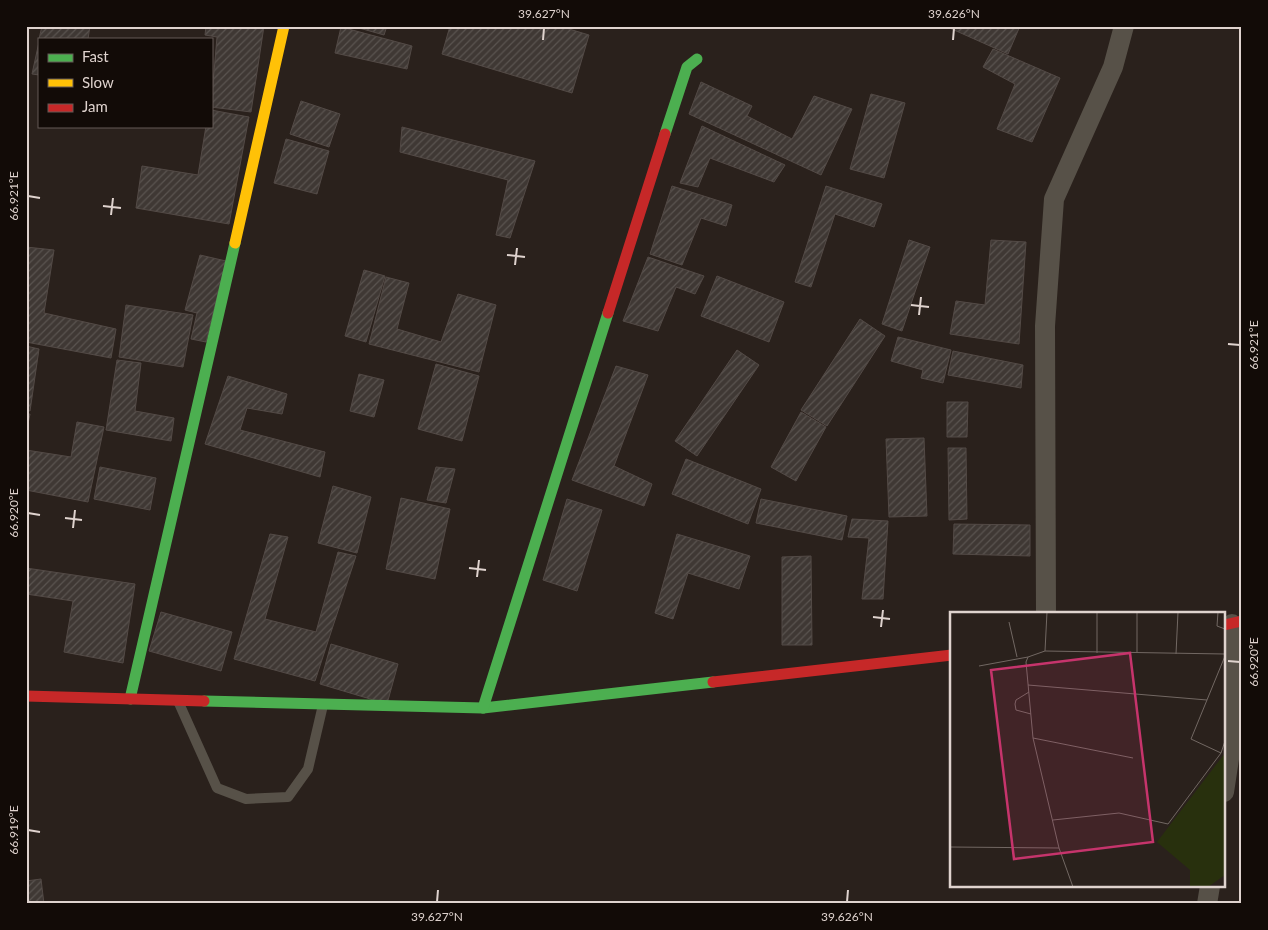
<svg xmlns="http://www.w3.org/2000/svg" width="1268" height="930" font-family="Lato,sans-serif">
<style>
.building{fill:url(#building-hatch);stroke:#534a46}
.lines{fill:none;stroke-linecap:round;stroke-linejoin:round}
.lane{stroke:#575148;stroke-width:10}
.street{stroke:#575148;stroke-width:20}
.fast{stroke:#4caf50;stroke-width:11}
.slow{stroke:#ffc107;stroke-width:11}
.jam{stroke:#c62828;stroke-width:11}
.ticks{fill:none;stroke:#dfd3ce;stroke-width:2}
.inset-road{fill:none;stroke:#726863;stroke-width:1}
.view{fill:#c6346c;fill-opacity:0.15;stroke:#c6346c;stroke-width:2.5}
.inset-edge{fill:none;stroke:#dfd3ce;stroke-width:2.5}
.neatline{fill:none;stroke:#dfd3ce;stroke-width:2}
.ticks-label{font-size:12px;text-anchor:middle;fill:#dfd3ce}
</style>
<defs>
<pattern id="building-hatch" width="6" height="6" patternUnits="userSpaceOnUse" patternTransform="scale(1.25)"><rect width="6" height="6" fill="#3f3834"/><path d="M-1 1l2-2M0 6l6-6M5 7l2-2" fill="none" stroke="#5a5450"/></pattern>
</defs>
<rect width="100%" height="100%" fill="#2a211c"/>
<g class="building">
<path d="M42 26H90L88 39H39Z"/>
<path d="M206 26H264L251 112 211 107 217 37 205 35Z"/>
<path d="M352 26H387L384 35Z"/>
<path d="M450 26H559L589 35 572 93 442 54Z"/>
<path d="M945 26H1020L1008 54Z"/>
<path d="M341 27 412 46 407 69 335 53Z"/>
<path d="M39 42V75L32 74Z"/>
<path d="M993 49 1060 78 1032 142 997 129 1015 84 983 67Z"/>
<path d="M701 82 752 106 747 116 792 139 814 96 852 109 821 175 689 114Z"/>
<path d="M871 94 905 103 884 178 850 169Z"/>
<path d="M301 101 340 114 329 147 290 134Z"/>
<path d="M211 110 249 117 229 224 136 208 142 166 198 175 206 126H211Z"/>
<path d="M702 126 785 165 774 182 710 158 698 187 680 183Z"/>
<path d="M402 127 535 161 510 238 496 235 508 180 400 152Z"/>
<path d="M286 139 329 151 317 194 274 183Z"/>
<path d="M672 186 732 205 726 226 701 218 682 265 650 254Z"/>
<path d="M826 186 882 204 874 227 835 214 811 287 795 282Z"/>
<path d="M909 240 930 247 902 331 882 324Z"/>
<path d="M991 240 1026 242 1019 344 950 334 956 301 985 305Z"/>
<path d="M26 247 54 250 44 313 116 329 111 358 26 342Z"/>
<path d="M200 255 226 261 206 342 191 339 197 313 185 310Z"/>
<path d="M648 257 704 276 695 294 676 287 658 331 623 321Z"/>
<path d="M364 270 385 276 366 342 345 336Z"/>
<path d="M717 276 784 302 769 342 701 316Z"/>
<path d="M386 277 409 283 397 329 441 342 458 294 496 305 479 372 369 344Z"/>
<path d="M126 305 193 315 183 367 119 357Z"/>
<path d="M860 319 885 336 827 426 801 410Z"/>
<path d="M898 337 951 350 943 383 921 378 923 370 891 361Z"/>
<path d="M26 346 39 349 30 411 26 410Z"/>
<path d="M737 350 759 365 697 456 675 441Z"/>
<path d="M953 351 1023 365 1021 388 948 375Z"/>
<path d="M117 360 141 363 135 411 174 418 171 441 106 430Z"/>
<path d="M436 364 479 376 462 441 418 429Z"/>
<path d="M616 366 648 375 614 466 652 484 644 506 572 480Z"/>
<path d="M359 374 384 380 374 417 350 411Z"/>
<path d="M228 376 287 394 282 414 247 408 240 430 325 452 320 477 205 444Z"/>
<path d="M947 402H968L967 437H947Z"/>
<path d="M801 412 826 427 796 481 771 467Z"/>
<path d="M26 414H30L26 434Z"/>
<path d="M77 422 104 427 88 502 26 490V450L71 457Z"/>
<path d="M924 438 927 516 889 517 886 439Z"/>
<path d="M948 448H966L967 519 949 520Z"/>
<path d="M686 459 761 489 748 524 672 494Z"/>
<path d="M100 467 156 478 150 510 94 499Z"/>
<path d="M436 467 455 469 446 503 427 500Z"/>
<path d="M333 486 371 497 357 553 318 543Z"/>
<path d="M401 498 450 509 435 579 386 569Z"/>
<path d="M567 499 602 510 577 591 543 580Z"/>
<path d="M761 499 847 516 842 540 756 523Z"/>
<path d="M852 519 888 521 883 599H862L869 538 848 537Z"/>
<path d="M954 524 1030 525V556L953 554Z"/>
<path d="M270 534 288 537 265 619 316 632 338 552 356 556 315 681 234 659Z"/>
<path d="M677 534 750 556 739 589 688 573 673 619 655 613Z"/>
<path d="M811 556 812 645H782V557Z"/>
<path d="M26 568 135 584 123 663 64 652 73 601 26 594Z"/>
<path d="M161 612 232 632 221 671 149 651Z"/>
<path d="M331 644 398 664 387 704 320 684Z"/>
<path d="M41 879 44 904H26V881Z"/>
</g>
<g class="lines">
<path class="lane" d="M178 701 217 788 246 799 288 797 308 769 323 705"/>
<g class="street">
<path d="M1046 614 1045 326 1054 199 1113 67 1124 26"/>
<path d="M1224 792 1232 739V624"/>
<path d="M1207 904 1210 886"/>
</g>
<g class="fast">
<path d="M665 134 687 67 697 59"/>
<path d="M130 699 235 243"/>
<path d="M204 701 483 708 713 682"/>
<path d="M483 708 608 313"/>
</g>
<path class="slow" d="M235 243 284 26"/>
<g class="jam">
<path d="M608 313 665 134"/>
<path d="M1224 625 1242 621"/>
<path d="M713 682 952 655"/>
<path d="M26 696 204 701"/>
</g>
</g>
<path class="ticks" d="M543 40 544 28M953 40 954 28M28 196 40 198M103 206 121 208M111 215 113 198M507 255 525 257M515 265 517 248M911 305 929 307M919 315 921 297M1228 344 1240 345M28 513 40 515M65 518 82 520M73 528 75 510M469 568 486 570M477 577 479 560M873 617 890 619M881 627 883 610M1228 661 1240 662M28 830 40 832M437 902 438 890M847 902 848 890"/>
<g transform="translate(950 612)">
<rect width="275" height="275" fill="#2a211c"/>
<path d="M275 141V263L258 275H240V258L207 230Z" fill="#28300d"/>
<path class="inset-road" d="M97 0 95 39 275 42M268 0 267 14 275 17M59 10 67 45M95 39 78 45 76 50 83 126 109 236 123 275M147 41V0M187 41V0M226 42 228 0M275 44 241 127 271 141 275 129M29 54 78 45M78 73 257 88M79 80 66 88 65 92 66 98 81 102M83 126 183 146M103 208 169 201 218 212 271 141M0 235 109 236"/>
<path class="view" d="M180 41 203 230 64 247 41 58Z"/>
<rect width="275" height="275" class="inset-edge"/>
</g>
<rect width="1268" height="930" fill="none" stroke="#120b07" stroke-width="55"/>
<rect x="38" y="38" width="175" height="90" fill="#120b07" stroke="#645b57"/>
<rect x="48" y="54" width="25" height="8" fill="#4caf50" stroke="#645b57"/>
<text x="82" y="62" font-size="15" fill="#dfd3ce">Fast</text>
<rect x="48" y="79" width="25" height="8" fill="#ffc107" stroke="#645b57"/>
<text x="82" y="88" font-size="15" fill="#dfd3ce">Slow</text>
<rect x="48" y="104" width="25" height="8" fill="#c62828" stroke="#645b57"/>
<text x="82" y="112" font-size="15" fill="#dfd3ce">Jam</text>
<rect x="28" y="28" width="1212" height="874" class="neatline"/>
<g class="ticks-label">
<text x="544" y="18">39.627°N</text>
<text x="954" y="18">39.626°N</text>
<text transform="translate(14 196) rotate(-90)" y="4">66.921°E</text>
<text transform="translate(1254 345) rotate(-90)" y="4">66.921°E</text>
<text transform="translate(14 513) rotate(-90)" y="4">66.920°E</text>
<text transform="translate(1254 662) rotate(-90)" y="4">66.920°E</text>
<text transform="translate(14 830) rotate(-90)" y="4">66.919°E</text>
<text x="437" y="921">39.627°N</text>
<text x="847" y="921">39.626°N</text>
</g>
</svg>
